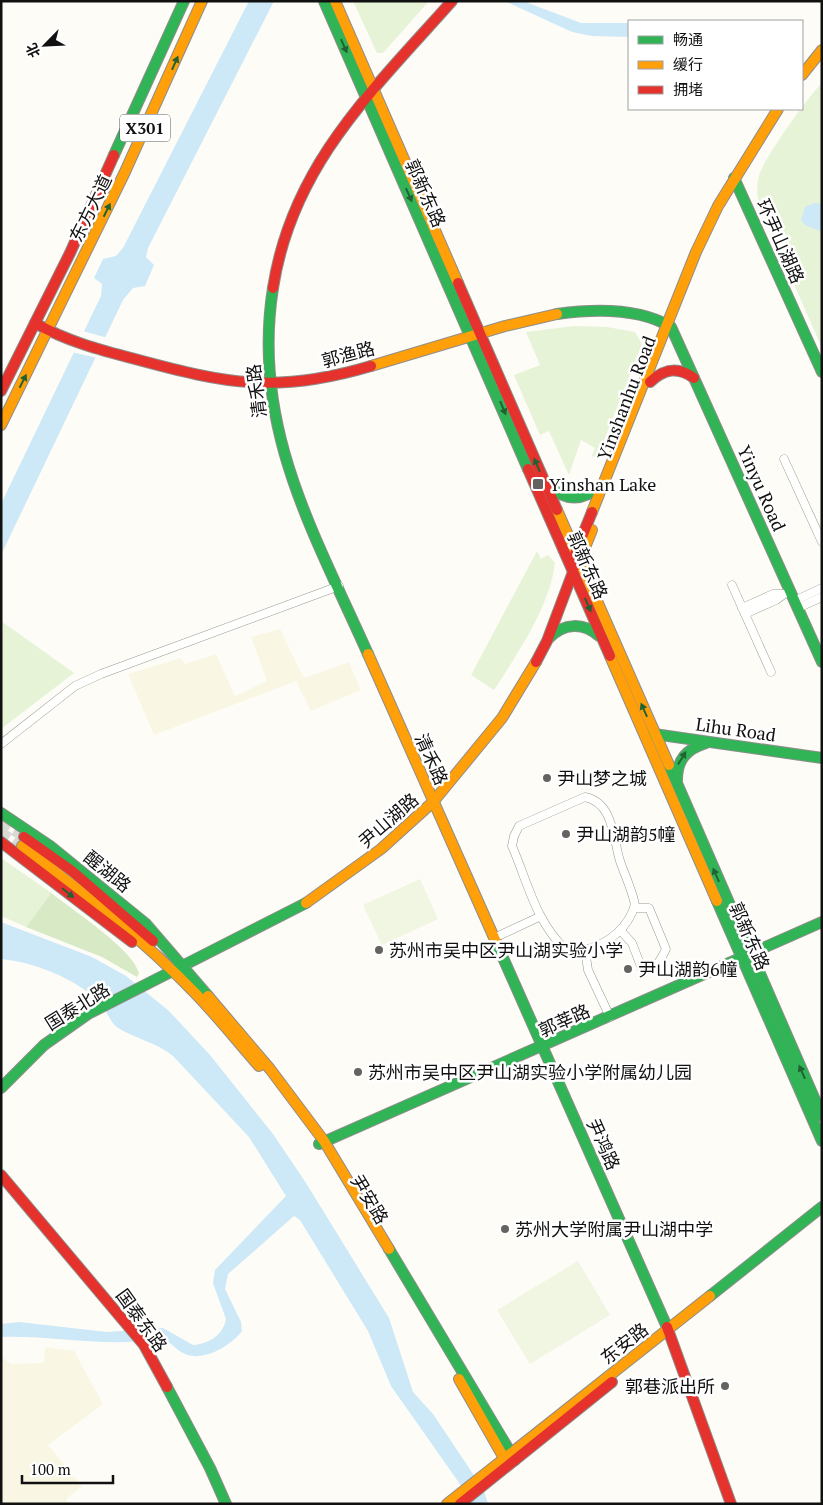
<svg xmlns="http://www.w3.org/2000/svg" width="823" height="1505" font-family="'PT Serif','Noto Sans SC',serif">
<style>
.farmland{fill:#f9f7e4}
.green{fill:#e7f3d7}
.forest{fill:#d8eac5}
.pitch{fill:#f0f6e1}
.water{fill:#cde8f7}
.pier{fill:#fdfcf7}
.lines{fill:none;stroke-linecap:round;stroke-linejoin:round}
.secondary-tunnel{stroke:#dad9d4;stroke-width:10;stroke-dasharray:10 5;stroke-linecap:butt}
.street-casing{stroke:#979795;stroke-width:9}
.fast-casing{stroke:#8e8d8b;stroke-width:12}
.slow-casing{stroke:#8e8d8b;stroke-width:12}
.jam-casing{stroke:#8e8d8b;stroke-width:12}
.street{stroke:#fffffe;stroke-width:8}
.fast{stroke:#30b455;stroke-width:10}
.slow{stroke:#ff9f0a;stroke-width:10}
.jam{stroke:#e5322d;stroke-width:10}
.oneway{fill:#206233}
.poi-dot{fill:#646362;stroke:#fff;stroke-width:2}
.labels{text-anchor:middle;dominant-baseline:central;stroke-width:5;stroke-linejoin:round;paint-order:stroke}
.shield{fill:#fff;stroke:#585858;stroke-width:1}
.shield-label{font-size:16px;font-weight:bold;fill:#111}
.street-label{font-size:18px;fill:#111;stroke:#fff}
.poi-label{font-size:18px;fill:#111;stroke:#fff;text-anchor:start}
</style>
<rect width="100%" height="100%" fill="#fdfcf7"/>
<g class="farmland">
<path d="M280 629 304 678 349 662 361 690 311 711 296 681 154 735 128 674 181 658 185 664 216 654 235 696 267 681 251 637Z"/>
<path d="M45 1347 74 1351 103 1404 48 1445 82 1486 66 1499 69 1504H1V1357L11 1364 44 1363Z"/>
</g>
<g class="green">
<path d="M353 1H429L383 53H377Z"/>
<path d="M822 83V348L760 207C757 197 756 187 759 176 763 159 808 97 822 83Z"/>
<path d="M574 326 607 327 635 332 642 344 597 458 592 456 595 448 581 440 569 475 549 431 540 435 514 375 540 365 526 332Z"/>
<path d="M537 551 541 559 548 555 555 563C550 606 518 653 494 690L471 675Z"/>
<path d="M1 621 74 673 1 729Z"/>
<path d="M1 858 50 892 51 894 26 927 1 916Z"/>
</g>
<path class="forest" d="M50 892C72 910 132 948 139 973L137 977 102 957 26 927 50 895Z"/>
<g class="pitch">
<path d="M420 879 438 919 382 945 363 905Z"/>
<path d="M578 1261 610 1315 530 1364 497 1310Z"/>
</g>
<g class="water">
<path d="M249 1H274L148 248 146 257 154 265 145 286 133 288 123 300 1 555V504L101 296 102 284 94 278 103 259 116 256 123 248Z"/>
<path d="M505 1H523L581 23H629V37L592 36 572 32Z"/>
<path d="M814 203 822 204V232L805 225 801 220 805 207Z"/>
<path d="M1 922 92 957 126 976 169 1011 210 1055 273 1134 306 1183 389 1318 413 1392 433 1414 471 1471 484 1491 488 1504H468L462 1487 391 1386 368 1331 300 1220 294 1216 228 1274 225 1289 241 1322 242 1331C231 1346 203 1362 185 1354 177 1351 171 1342 162 1338 109 1349 55 1335 1 1337V1324L19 1322 107 1332 163 1328 193 1345C209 1344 223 1335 226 1319L213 1283 215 1270 286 1196 249 1137 173 1056C156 1042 136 1039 118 1028 110 1023 106 1008 98 1001 75 978 33 962 1 959Z"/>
</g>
<path class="pier" d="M83 331 108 338 98 358 71 352Z"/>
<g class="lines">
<g class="secondary-tunnel">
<path d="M1 823 24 837"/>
<path d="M1 832 22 846"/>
</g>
<defs>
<g id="street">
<path d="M784 459 822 542"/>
<path d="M732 585 771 672"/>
<path d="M794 601 822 588"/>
<path d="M742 608 773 594H781"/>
<path d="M798 608 822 597"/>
<path d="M745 614 776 600 790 590"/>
<path d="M1 744 75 686 101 674 339 586"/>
<path d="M621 931 632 943 642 969C655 973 661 959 666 949L649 908H634"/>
<path d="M494 938 539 917"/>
<path d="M585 950C609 943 627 930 635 905 632 889 625 876 620 861 613 839 614 803 585 797L519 826 514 836 512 846C528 883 536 923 567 951L585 950 588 970 610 1017"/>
</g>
<g id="fast">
<path d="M324 1 528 469"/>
<path d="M114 155 184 1"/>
<path d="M734 178 822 372"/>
<path d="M273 288C251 426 314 533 368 654"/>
<path d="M557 314C593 309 638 307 671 327L822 662"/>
<path d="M547 485C565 501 582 502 600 486"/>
<path d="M549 638C564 623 583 622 599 636"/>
<path d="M649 736 654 734 822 758"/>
<path d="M669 765 822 1116"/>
<path d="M677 780C677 759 687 749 706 743"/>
<path d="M1 813 50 846 146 924 208 996"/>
<path d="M717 901 822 1141"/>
<path d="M496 942 667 1327"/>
<path d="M1 1088 44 1045 88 1014 306 903"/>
<path d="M319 1144 822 922"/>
<path d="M389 1249 515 1460"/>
<path d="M710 1296 822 1207"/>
<path d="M167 1387 210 1468 226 1504"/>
</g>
<g id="slow">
<path d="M335 1 458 283"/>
<path d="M802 75 822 50"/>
<path d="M371 366 505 326 557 314"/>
<path d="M1 425 124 174 202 1"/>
<path d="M557 510 669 765"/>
<path d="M592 512 696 252 718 206 778 109"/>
<path d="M577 567 592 530"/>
<path d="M368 654 496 942"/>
<path d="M610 656 717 901"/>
<path d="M22 846C82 892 143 939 196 994 218 1017 238 1042 259 1066"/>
<path d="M306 903 381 849 433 802 502 718 536 662"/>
<path d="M208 996 270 1069 324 1141 389 1249"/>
<path d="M459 1379 508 1465"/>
<path d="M447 1504 710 1296"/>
</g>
<g id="jam">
<path d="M458 283 557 510"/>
<path d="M273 288C292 165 373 90 452 1"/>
<path d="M35 323C66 341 100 350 135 359 227 384 277 394 371 366"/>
<path d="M650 382C664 369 678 366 694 378"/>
<path d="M1 391 70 253 114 155"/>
<path d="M528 469 610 656"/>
<path d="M536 662 547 641 573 572 575 554 592 512"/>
<path d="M24 837 72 871 153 941"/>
<path d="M1 842 132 942"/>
<path d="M1 1175 144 1345 167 1387"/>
<path d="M667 1327 731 1504"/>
<path d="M460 1504 612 1382"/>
</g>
</defs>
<use href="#street" class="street-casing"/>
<use href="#fast" class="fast-casing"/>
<use href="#slow" class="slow-casing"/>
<use href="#jam" class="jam-casing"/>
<use href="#street" class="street"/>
<use href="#fast" class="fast"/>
<use href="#slow" class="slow"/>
<use href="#jam" class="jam"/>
</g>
<defs><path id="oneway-solid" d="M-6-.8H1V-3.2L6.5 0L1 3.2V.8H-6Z" transform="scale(1.25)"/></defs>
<g class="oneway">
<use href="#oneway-solid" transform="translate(344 46) rotate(66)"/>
<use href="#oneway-solid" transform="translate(175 63) rotate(-66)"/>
<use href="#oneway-solid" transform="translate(409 195) rotate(66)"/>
<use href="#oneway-solid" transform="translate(107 210) rotate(-64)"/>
<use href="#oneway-solid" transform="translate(23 381) rotate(-63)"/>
<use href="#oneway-solid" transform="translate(503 408) rotate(67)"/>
<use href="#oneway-solid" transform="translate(537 465) rotate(-113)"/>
<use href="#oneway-solid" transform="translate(588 605) rotate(66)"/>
<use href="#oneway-solid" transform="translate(644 710) rotate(-114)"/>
<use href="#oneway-solid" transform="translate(682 758) rotate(-58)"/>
<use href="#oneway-solid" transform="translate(716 875) rotate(-114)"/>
<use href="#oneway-solid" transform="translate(68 893) rotate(39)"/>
<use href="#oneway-solid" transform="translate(802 1072) rotate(-114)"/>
</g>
<g class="poi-dot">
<rect x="532" y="478" width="12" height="12" rx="2.5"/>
<circle cx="547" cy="778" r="5"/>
<circle cx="566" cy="834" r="5"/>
<circle cx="379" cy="950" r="5"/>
<circle cx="628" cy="969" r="5"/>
<circle cx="358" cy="1072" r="5"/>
<circle cx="505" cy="1229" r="5"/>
<circle cx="725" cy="1386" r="5"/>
</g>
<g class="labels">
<rect class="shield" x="120" y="114.5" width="50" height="27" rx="4"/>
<g class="shield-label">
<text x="145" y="128">X301</text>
</g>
<g class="street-label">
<text transform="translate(426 193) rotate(66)">郭新东路</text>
<text transform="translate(90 208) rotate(-64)">东方大道</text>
<text transform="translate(781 241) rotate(66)">环尹山湖路</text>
<text transform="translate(348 354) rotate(-15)">郭渔路</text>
<text transform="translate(256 391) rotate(-97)">清禾路</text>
<text transform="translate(626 398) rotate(-69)">Yinshanhu Road</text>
<text transform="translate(762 488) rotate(66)">Yinyu Road</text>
<text transform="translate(588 565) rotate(66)">郭新东路</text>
<text transform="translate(736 729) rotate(8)">Lihu Road</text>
<text transform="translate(432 759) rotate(66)">清禾路</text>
<text transform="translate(388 820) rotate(-41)">尹山湖路</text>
<text transform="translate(108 871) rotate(39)">醒湖路</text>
<text transform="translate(750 936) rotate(66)">郭新东路</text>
<text transform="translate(77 1006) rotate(-32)">国泰北路</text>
<text transform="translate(564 1020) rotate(-24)">郭莘路</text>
<text transform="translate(604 1144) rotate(66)">尹鸿路</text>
<text transform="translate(370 1199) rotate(59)">尹安路</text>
<text transform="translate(142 1320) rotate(54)">国泰东路</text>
<text transform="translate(624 1343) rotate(-38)">东安路</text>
</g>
<g class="poi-label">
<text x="549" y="484">Yinshan Lake</text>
<text x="557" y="778">尹山梦之城</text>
<text x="576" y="834">尹山湖韵5幢</text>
<text x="389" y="950">苏州市吴中区尹山湖实验小学</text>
<text x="638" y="969">尹山湖韵6幢</text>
<text x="368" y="1072">苏州市吴中区尹山湖实验小学附属幼儿园</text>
<text x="515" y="1229">苏州大学附属尹山湖中学</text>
<text x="715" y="1386" text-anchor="end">郭巷派出所</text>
</g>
</g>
<rect width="823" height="1505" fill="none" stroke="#111111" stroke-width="5"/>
<rect x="628" y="20" width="175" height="90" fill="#ffffff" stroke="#a0a0a0"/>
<rect x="638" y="36" width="25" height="8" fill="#30b455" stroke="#a0a0a0"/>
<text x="673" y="45" font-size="15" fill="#111111">畅通</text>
<rect x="638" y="61" width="25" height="8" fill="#ff9f0a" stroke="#a0a0a0"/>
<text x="673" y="70" font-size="15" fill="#111111">缓行</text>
<rect x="638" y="86" width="25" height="8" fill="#e5322d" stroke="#a0a0a0"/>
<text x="673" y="95" font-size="15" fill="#111111">拥堵</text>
<g transform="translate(45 45) rotate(246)" stroke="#ffffff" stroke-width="4" paint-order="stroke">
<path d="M0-4L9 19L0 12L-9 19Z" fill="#111111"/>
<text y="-8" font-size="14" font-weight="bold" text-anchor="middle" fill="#111111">北</text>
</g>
<path d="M22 1475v8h91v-8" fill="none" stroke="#111111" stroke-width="2.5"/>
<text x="30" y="1475" font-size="15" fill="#111111" stroke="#ffffff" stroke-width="4" paint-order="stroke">100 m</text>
</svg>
